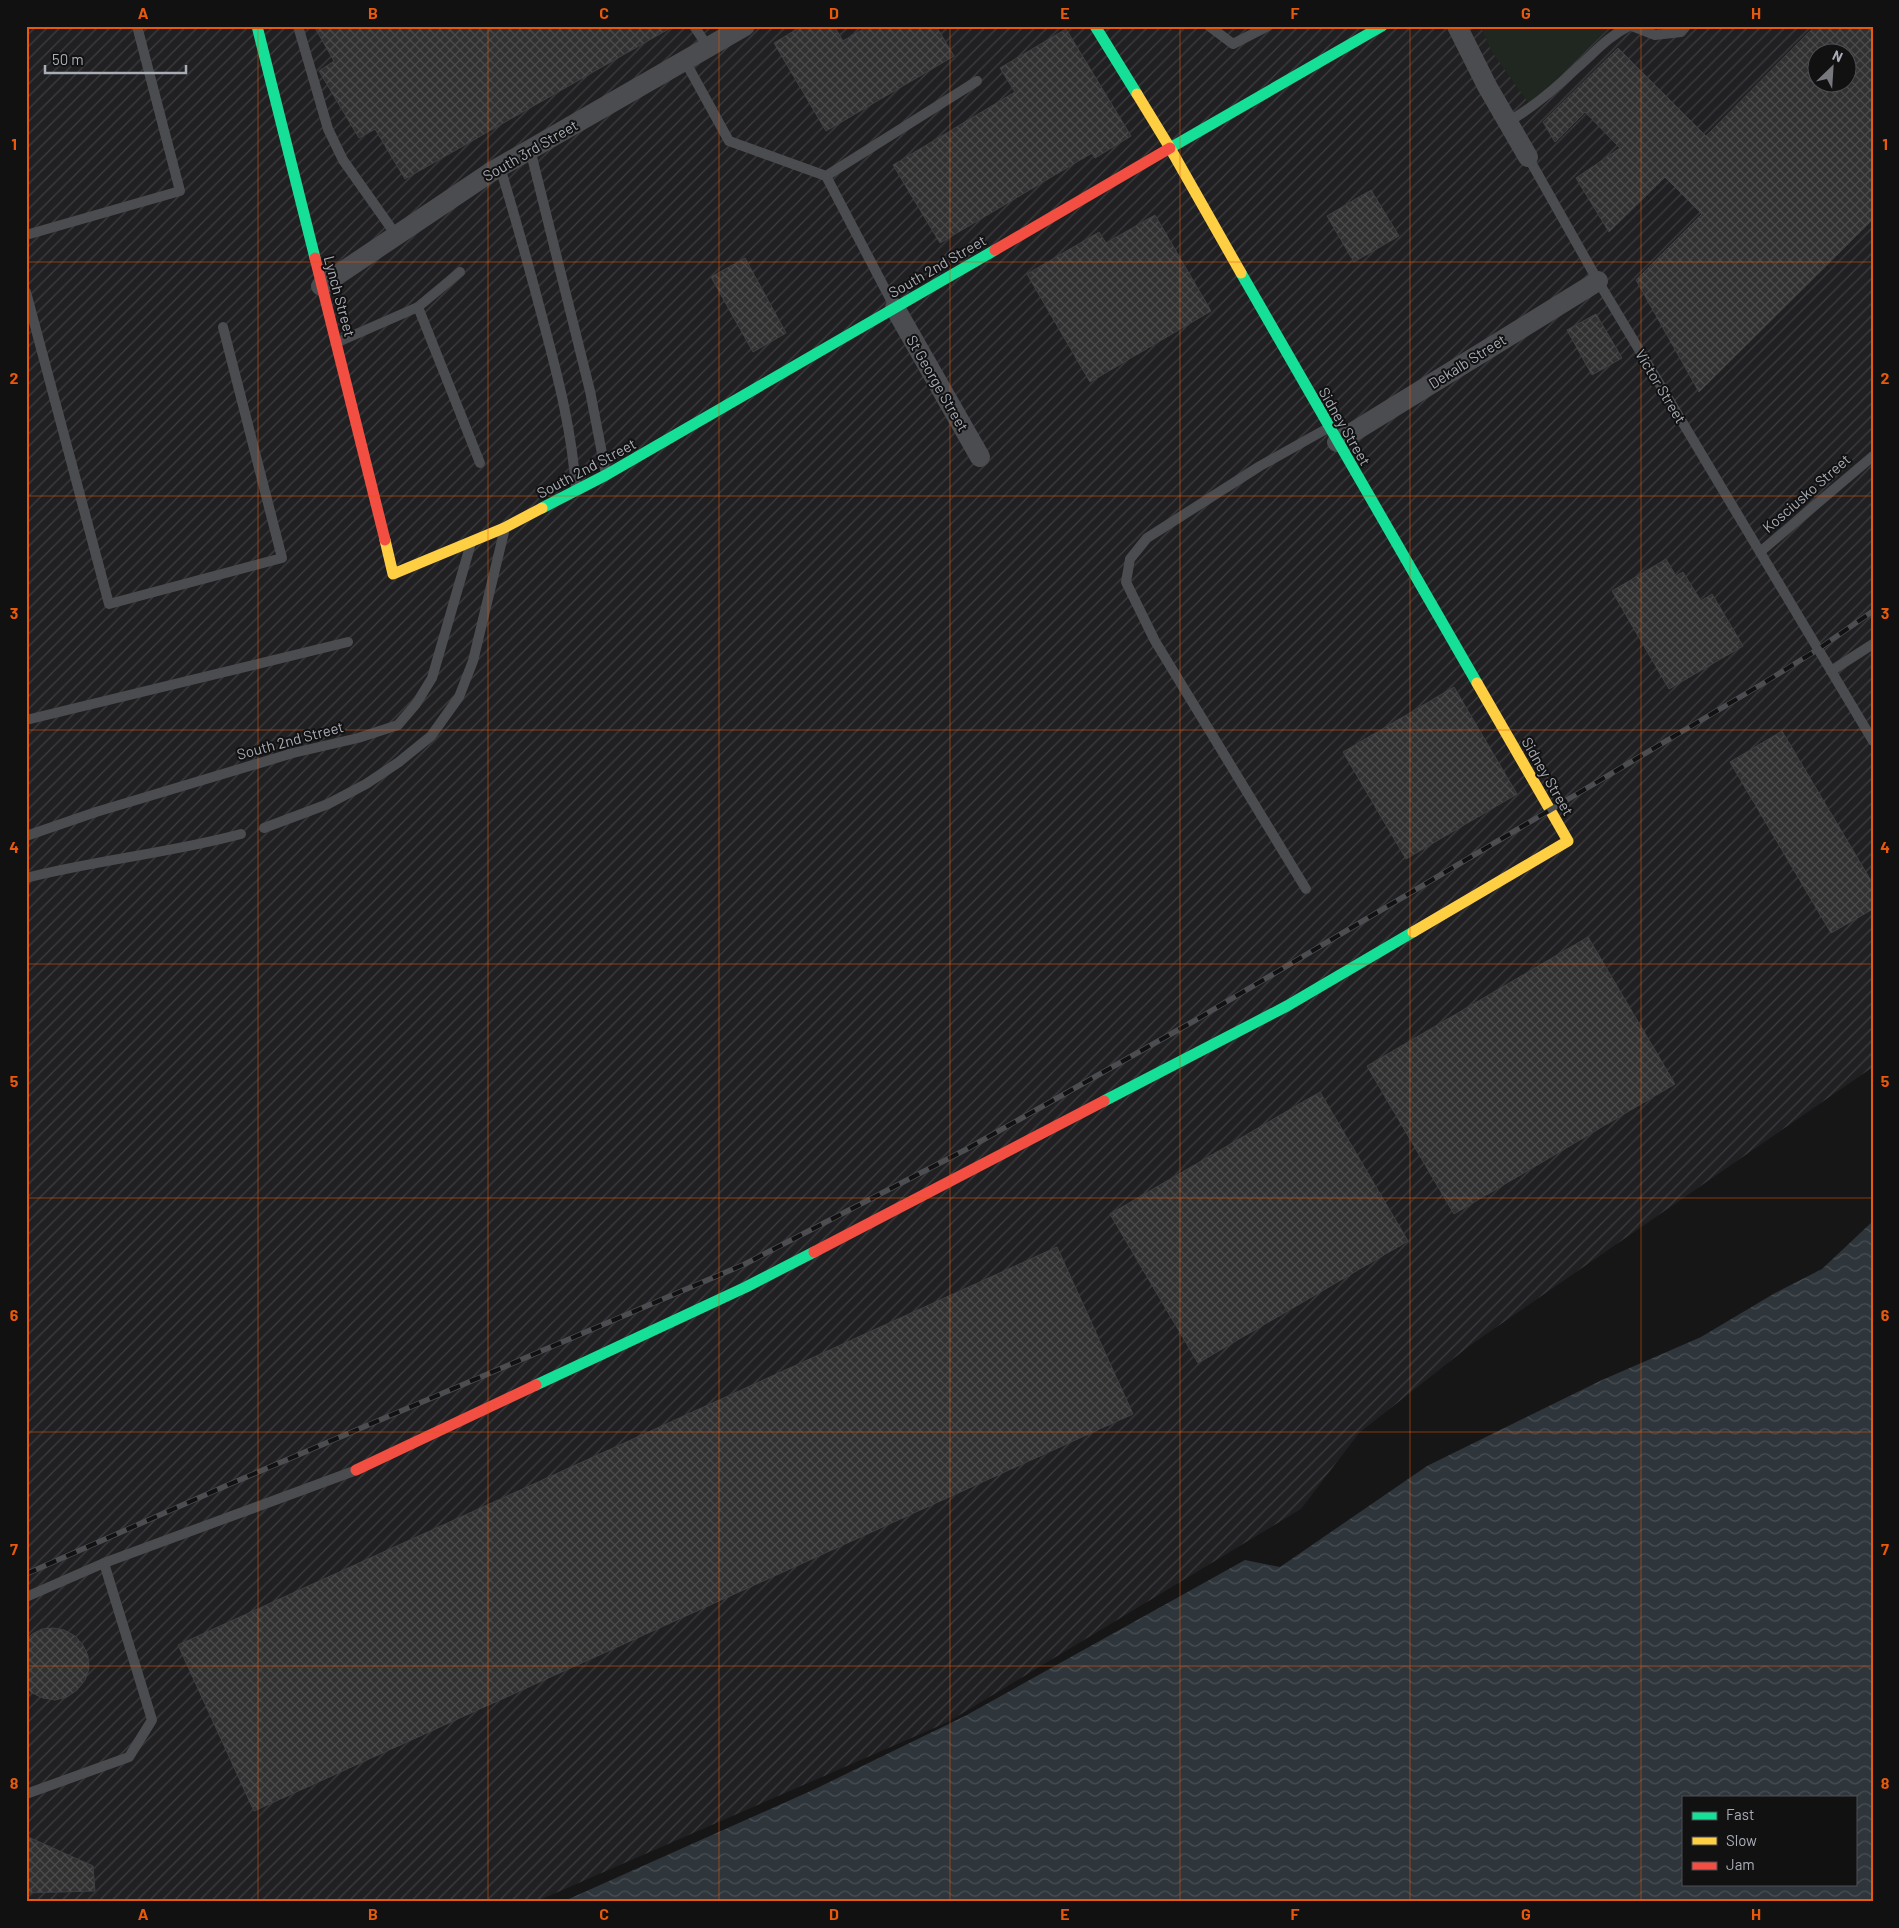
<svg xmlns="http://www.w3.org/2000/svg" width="1899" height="1928" font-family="Barlow,sans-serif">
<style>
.industrial{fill:url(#industrial-furrows);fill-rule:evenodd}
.green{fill:#202721}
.water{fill:url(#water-waves);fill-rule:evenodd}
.building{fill:url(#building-cross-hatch);stroke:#3f4043;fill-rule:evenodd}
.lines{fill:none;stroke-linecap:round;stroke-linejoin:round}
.lane{stroke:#4b4c4f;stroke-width:10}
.street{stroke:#4b4c4f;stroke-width:20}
.fast{stroke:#16e098;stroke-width:11}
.slow{stroke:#ffcf43;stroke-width:11}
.jam{stroke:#f24e42;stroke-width:11}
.rail-casing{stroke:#4c4d50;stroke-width:5.5}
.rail{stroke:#111112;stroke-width:4;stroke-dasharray:11;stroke-linecap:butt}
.grid{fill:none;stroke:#e8590c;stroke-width:1;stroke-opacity:0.55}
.labels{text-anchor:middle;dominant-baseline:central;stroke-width:4;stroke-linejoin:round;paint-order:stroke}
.street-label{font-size:15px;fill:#a9adb6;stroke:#111112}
.neatline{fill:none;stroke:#e8590c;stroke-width:2}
.grid-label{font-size:16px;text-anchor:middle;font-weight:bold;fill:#e8590c}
</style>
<defs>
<pattern id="industrial-furrows" width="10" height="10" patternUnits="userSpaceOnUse" patternTransform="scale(1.25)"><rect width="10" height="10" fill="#202022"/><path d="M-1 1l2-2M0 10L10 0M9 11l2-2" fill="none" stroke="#3e3e40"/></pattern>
<pattern id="water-waves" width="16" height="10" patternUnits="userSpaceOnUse" patternTransform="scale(1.25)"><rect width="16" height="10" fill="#2e353b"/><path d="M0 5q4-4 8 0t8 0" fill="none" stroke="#495055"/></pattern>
<pattern id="building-cross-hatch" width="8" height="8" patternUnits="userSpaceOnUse" patternTransform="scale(1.25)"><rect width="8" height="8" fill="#313132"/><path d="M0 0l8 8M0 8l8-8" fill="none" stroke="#4c4c4d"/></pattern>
</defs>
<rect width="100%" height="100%" fill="#161617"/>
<path class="industrial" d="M26 26H1873V1067L1472 1344 1359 1433 1301 1509 948 1722 535 1902H26ZM1816 52H1846V82H1816Z"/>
<path class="green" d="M1480 26H1611L1530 105 1492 52Z"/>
<path class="water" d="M1873 1221V1902H562L815 1789 965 1716 1245 1560 1280 1567 1427 1466 1602 1380 1701 1337 1775 1293 1822 1269ZM1683 1797H1855V1884H1683Z"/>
<g class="building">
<path d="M314 26H674L405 179 375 129 359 138 319 71 334 61Z"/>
<path d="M802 26H834L843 41 868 26H936L954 56 826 131 774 43Z"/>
<path d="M1815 26H1873V219L1699 392 1636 280 1702 214 1665 177 1609 232 1576 178 1620 148 1585 112 1555 142 1543 122 1618 48 1706 136ZM1816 52H1846V82H1816Z"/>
<path d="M1066 29 1131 136 1095 158 1092 153 940 243 893 165 1015 92 1000 68Z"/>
<path d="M1371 190 1399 236 1354 262 1327 216Z"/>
<path d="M1155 215 1211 311 1090 382 1027 274 1099 232 1106 243Z"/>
<path d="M745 258 786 333 753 352 711 277Z"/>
<path d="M1596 314 1622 358 1592 375 1567 330Z"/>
<path d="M1666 559 1676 576 1683 572 1701 601 1712 594 1743 646 1669 689 1612 591Z"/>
<path d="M1454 687 1517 794 1406 859 1343 752Z"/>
<path d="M1782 731 1873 884V909L1831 933 1730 762Z"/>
<path d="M1588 937 1675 1084 1454 1214 1367 1066Z"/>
<path d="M1320 1092 1408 1241 1198 1363 1110 1214Z"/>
<path d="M1057 1247 1133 1414 254 1811 178 1645Z"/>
<path d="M53 1628 64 1630 75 1636 83 1645 88 1656 89 1669 85 1680 77 1690 67 1697 55 1700 43 1698 32 1693 26 1687V1640L32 1634 42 1629Z"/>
<path d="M26 1836 93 1866 95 1891 26 1893Z"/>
</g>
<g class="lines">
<g class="lane">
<path d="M298 26 328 129 343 160 396 235"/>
<path d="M694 26 708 47"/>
<path d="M1209 26 1233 44 1268 26"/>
<path d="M1632 26 1655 35 1681 32 1686 26"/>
<path d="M685 61 729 141 826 176 977 81"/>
<path d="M1508 122C1534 107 1557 87 1578 67 1595 52 1609 36 1629 26"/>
<path d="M530 149 590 391 606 474"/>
<path d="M1528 157 1598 281 1873 741"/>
<path d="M500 167C516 220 531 274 545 328 559 381 572 433 576 489"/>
<path d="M826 176 895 308"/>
<path d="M26 235 180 191 137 26"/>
<path d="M26 292 109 604 282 558 223 327"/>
<path d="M418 307 460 272"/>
<path d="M338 342 418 307 480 463"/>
<path d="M1760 552 1873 456"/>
<path d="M1831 671 1873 644"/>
<path d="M26 720 348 642"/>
<path d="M264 828 328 804 366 784 399 762 431 736 459 697 473 661 504 532"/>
<path d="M26 836 96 812 293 753 358 738 398 725 416 704 432 678 471 543"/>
<path d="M26 878C97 860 170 853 241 834"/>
<path d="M1306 889 1155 641 1126 582 1130 559 1147 538 1260 466 1328 428"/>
<path d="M26 1597 104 1563"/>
<path d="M26 1794 129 1757 152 1720 104 1563 354 1471"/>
</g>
<g class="street">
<path d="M1457 26 1487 86 1528 157"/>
<path d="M321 286 491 172 745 26"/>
<path d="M895 308 980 457"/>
<path d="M1337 442 1598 281"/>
</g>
<g class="fast">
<path d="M257 26 315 258"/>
<path d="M1095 26 1137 94"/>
<path d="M1170 148 1382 26"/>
<path d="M1241 273 1477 683"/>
<path d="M542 508 606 475 995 250"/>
<path d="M1104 1101 1287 1006 1413 932"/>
<path d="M536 1385 746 1287 814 1252"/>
</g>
<g class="slow">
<path d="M1137 94 1170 148 1241 273"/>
<path d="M385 540 393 574 504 528 542 508"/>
<path d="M1413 932 1568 841 1477 683"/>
</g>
<g class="jam">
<path d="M995 250 1170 148"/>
<path d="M315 258 385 540"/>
<path d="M814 1252 1104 1101"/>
<path d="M356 1470 536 1385"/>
</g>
<defs>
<path id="rail" d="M26 1574 230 1484 745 1264 965 1150 1194 1021 1550 810 1762 684 1817 650 1873 611"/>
</defs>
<use href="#rail" class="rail-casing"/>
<use href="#rail" class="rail"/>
</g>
<path class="grid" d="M258 26V1902M488 26V1902M719 26V1902M950 26V1902M1180 26V1902M1410 26V1902M1641 26V1902M26 262H1873M26 496H1873M26 730H1873M26 964H1873M26 1198H1873M26 1432H1873M26 1666H1873"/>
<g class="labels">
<g class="street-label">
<text transform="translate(530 150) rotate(-30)">South 3rd Street</text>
<text transform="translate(937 266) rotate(-30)">South 2nd Street</text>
<text transform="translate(340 296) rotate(75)">Lynch Street</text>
<text transform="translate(1467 361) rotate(-32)">Dekalb Street</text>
<text transform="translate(938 383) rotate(60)">St George Street</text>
<text transform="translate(1661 386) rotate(59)">Victor Street</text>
<text transform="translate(1345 426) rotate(60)">Sidney Street</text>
<text transform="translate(586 468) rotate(-28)">South 2nd Street</text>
<text transform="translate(1806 493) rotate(-41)">Kosciusko Street</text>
<text transform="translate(290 740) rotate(-15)">South 2nd Street</text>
<text transform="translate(1548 776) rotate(60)">Sidney Street</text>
</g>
</g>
<rect width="1899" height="1928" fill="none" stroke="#111112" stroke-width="55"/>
<rect x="1682" y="1796" width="175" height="90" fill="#111112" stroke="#4e4f54"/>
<rect x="1692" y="1812" width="25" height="8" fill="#16e098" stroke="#4e4f54"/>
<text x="1726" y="1820" font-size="15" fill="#a9adb6">Fast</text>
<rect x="1692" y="1837" width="25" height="8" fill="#ffcf43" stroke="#4e4f54"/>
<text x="1726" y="1846" font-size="15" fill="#a9adb6">Slow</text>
<rect x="1692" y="1862" width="25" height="8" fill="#f24e42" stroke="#4e4f54"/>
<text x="1726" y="1870" font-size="15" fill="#a9adb6">Jam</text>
<g transform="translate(1832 68) rotate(25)"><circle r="24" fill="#111112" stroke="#4e4f54"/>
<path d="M0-4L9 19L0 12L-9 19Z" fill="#76787e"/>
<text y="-8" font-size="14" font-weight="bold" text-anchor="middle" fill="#a9adb6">N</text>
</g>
<path d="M45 65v8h141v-8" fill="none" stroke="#a9adb6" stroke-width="2.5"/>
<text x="52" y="65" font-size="15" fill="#a9adb6" stroke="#111112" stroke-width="4" paint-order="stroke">50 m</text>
<rect x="28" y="28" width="1844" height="1872" class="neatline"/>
<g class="grid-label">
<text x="143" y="19">A</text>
<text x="373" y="19">B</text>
<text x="604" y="19">C</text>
<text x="834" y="19">D</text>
<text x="1065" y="19">E</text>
<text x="1295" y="19">F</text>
<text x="1526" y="19">G</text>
<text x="1756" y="19">H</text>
<text x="14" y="150">1</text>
<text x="1885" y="150">1</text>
<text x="14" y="384">2</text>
<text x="1885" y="384">2</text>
<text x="14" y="619">3</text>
<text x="1885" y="619">3</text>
<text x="14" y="853">4</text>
<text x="1885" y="853">4</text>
<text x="14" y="1087">5</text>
<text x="1885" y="1087">5</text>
<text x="14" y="1321">6</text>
<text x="1885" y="1321">6</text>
<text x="14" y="1555">7</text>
<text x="1885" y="1555">7</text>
<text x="14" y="1789">8</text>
<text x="1885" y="1789">8</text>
<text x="143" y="1920">A</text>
<text x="373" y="1920">B</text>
<text x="604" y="1920">C</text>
<text x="834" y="1920">D</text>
<text x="1065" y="1920">E</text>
<text x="1295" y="1920">F</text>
<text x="1526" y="1920">G</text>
<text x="1756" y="1920">H</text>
</g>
</svg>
